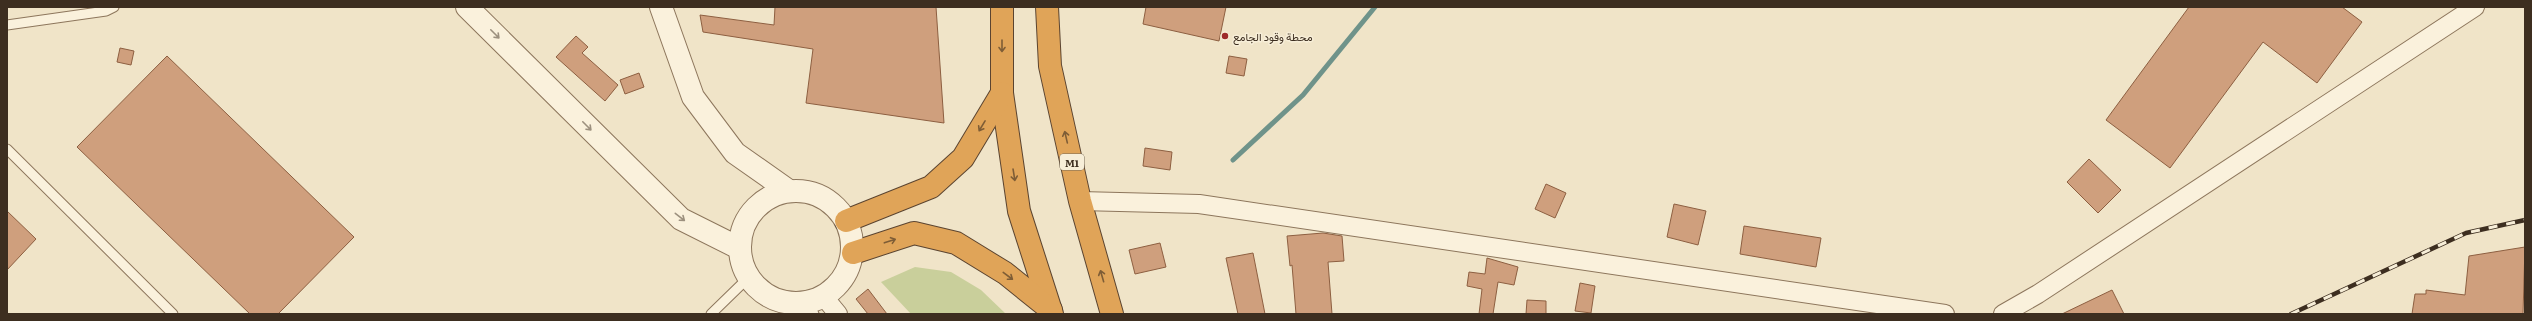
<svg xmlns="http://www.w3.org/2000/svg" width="2532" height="321" font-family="Literata,Vazirmatn,serif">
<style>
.green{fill:#c9cf9b}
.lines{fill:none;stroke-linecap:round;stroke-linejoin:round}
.stream{stroke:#6f938a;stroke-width:5}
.building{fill:#cf9f7d;stroke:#8d5f41}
.service-casing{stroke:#8d765c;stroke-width:11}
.minor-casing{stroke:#8d765c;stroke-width:20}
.tertiary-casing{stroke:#8d765c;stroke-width:24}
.motorway-casing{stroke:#5b4430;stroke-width:24}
.service{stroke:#faf1dc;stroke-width:9}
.minor{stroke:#faf1dc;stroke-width:18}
.tertiary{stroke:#faf1dc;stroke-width:22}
.motorway{stroke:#e0a458;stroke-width:22}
.rail-casing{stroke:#3d2e20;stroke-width:4.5}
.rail{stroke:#f7eed8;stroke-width:3;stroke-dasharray:9;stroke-linecap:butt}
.oneway{stroke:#9c907e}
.oneway2{stroke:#7e5d36}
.poi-dot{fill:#9e2a2b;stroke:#f7eed8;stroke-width:1.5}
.labels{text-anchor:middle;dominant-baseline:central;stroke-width:3;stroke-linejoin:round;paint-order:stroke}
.shield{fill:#f7eed8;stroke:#756857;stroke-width:1}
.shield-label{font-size:10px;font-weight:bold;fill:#3d2e20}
.poi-label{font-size:11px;fill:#3d2e20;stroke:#f7eed8;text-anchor:start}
</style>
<rect width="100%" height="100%" fill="#f0e4c8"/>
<path class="green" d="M915 267 951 272 981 290 1006 314H911L881 282Z"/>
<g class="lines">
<path class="stream" d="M1233 160 1303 95 1375 7"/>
</g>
<g class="building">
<path d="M775 7H936L944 123 806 103 813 49 703 32 700 15 774 25Z"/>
<path d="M1146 7H1226L1219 41 1143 24Z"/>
<path d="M2189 7H2342L2362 22 2317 83 2263 42 2170 168 2106 120Z"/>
<path d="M576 36 588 47 582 53 618 85 605 101 556 57Z"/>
<path d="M120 48 134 51 131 65 117 62Z"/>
<path d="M167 56 354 237 278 314H250L77 147Z"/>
<path d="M1229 56 1247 59 1244 76 1226 73Z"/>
<path d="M639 73 644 87 625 94 620 80Z"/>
<path d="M1145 148 1172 152 1170 170 1143 166Z"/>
<path d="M2089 159 2121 190 2098 213 2067 182Z"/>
<path d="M1546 184 1566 193 1555 218 1535 209Z"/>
<path d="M1674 204 1706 211 1698 245 1667 237Z"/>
<path d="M7 211 36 239 7 270Z"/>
<path d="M1744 226 1821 238 1816 267 1740 254Z"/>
<path d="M1323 233 1342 236 1344 261 1328 262 1332 314H1296L1292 265 1290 266 1287 236Z"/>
<path d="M1160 243 1166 267 1135 274 1129 250Z"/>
<path d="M2525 247 2523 314H2412L2415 294H2426V290L2465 295 2469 256Z"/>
<path d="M1253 253 1265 314H1238L1226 258Z"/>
<path d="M1487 258 1518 267 1514 285 1498 282 1493 314H1479L1482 289 1467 286 1469 272 1485 274Z"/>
<path d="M1580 283 1595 286 1591 313 1575 311Z"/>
<path d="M868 289 887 314H868L856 299Z"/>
<path d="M2112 290 2124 314H2062Z"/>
<path d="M1527 300 1546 301V314H1526Z"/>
</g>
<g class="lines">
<defs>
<g id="service">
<path d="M7 25 106 11 114 7"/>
<path d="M7 149 173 314"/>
<path d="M808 303 814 314"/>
<path d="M791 304 792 314"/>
<path d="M711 314 748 278"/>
</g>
<g id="minor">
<path d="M1080 201 1199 204 1945 314"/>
<path d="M824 297 838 314"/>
<path d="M2003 314 2038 294 2475 7"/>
</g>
<g id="tertiary">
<path d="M467 7 681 219 739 248"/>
<path d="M661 7 693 97 735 153 789 191"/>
<circle cx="796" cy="247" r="56"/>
</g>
<g id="motorway">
<path d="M1002 7V93L1019 211 1052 314"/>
<path d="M1047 7 1050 66 1080 201 1112 314"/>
<path d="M846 221 931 187 963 158 1002 93"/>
<path d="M853 253 914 233 956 243 1005 273 1051 310"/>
</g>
</defs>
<use href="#service" class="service-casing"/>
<use href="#minor" class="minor-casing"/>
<use href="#tertiary" class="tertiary-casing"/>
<use href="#motorway" class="motorway-casing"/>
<use href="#service" class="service"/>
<use href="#minor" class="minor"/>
<use href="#tertiary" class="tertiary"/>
<use href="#motorway" class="motorway"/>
<defs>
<path id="rail" d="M2291 314 2466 233 2525 220"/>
</defs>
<use href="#rail" class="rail-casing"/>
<use href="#rail" class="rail"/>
</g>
<defs><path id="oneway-shaft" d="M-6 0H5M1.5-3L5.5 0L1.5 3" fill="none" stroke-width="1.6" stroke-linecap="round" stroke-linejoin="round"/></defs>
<g class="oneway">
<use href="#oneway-shaft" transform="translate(495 34) rotate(45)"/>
<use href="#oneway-shaft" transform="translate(587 126) rotate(45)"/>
<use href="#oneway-shaft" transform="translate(680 217) rotate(38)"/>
</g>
<g class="oneway2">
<use href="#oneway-shaft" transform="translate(1002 46) rotate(90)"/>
<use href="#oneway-shaft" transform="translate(982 126) rotate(121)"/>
<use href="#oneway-shaft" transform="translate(1066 137) rotate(-103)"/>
<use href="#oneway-shaft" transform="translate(1014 175) rotate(81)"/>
<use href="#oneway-shaft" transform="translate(890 241) rotate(-18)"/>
<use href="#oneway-shaft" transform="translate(1008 276) rotate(37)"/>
<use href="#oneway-shaft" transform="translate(1102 276) rotate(-106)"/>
</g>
<circle class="poi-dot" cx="1225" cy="36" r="4"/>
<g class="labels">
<rect class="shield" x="1060" y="154" width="24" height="16" rx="3"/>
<g class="shield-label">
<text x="1072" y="162">M1</text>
</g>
<g class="poi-label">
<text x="1233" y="36">محطة وقود الجامع</text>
</g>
</g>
<rect width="2532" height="321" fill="none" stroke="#3d2e20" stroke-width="16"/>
</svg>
